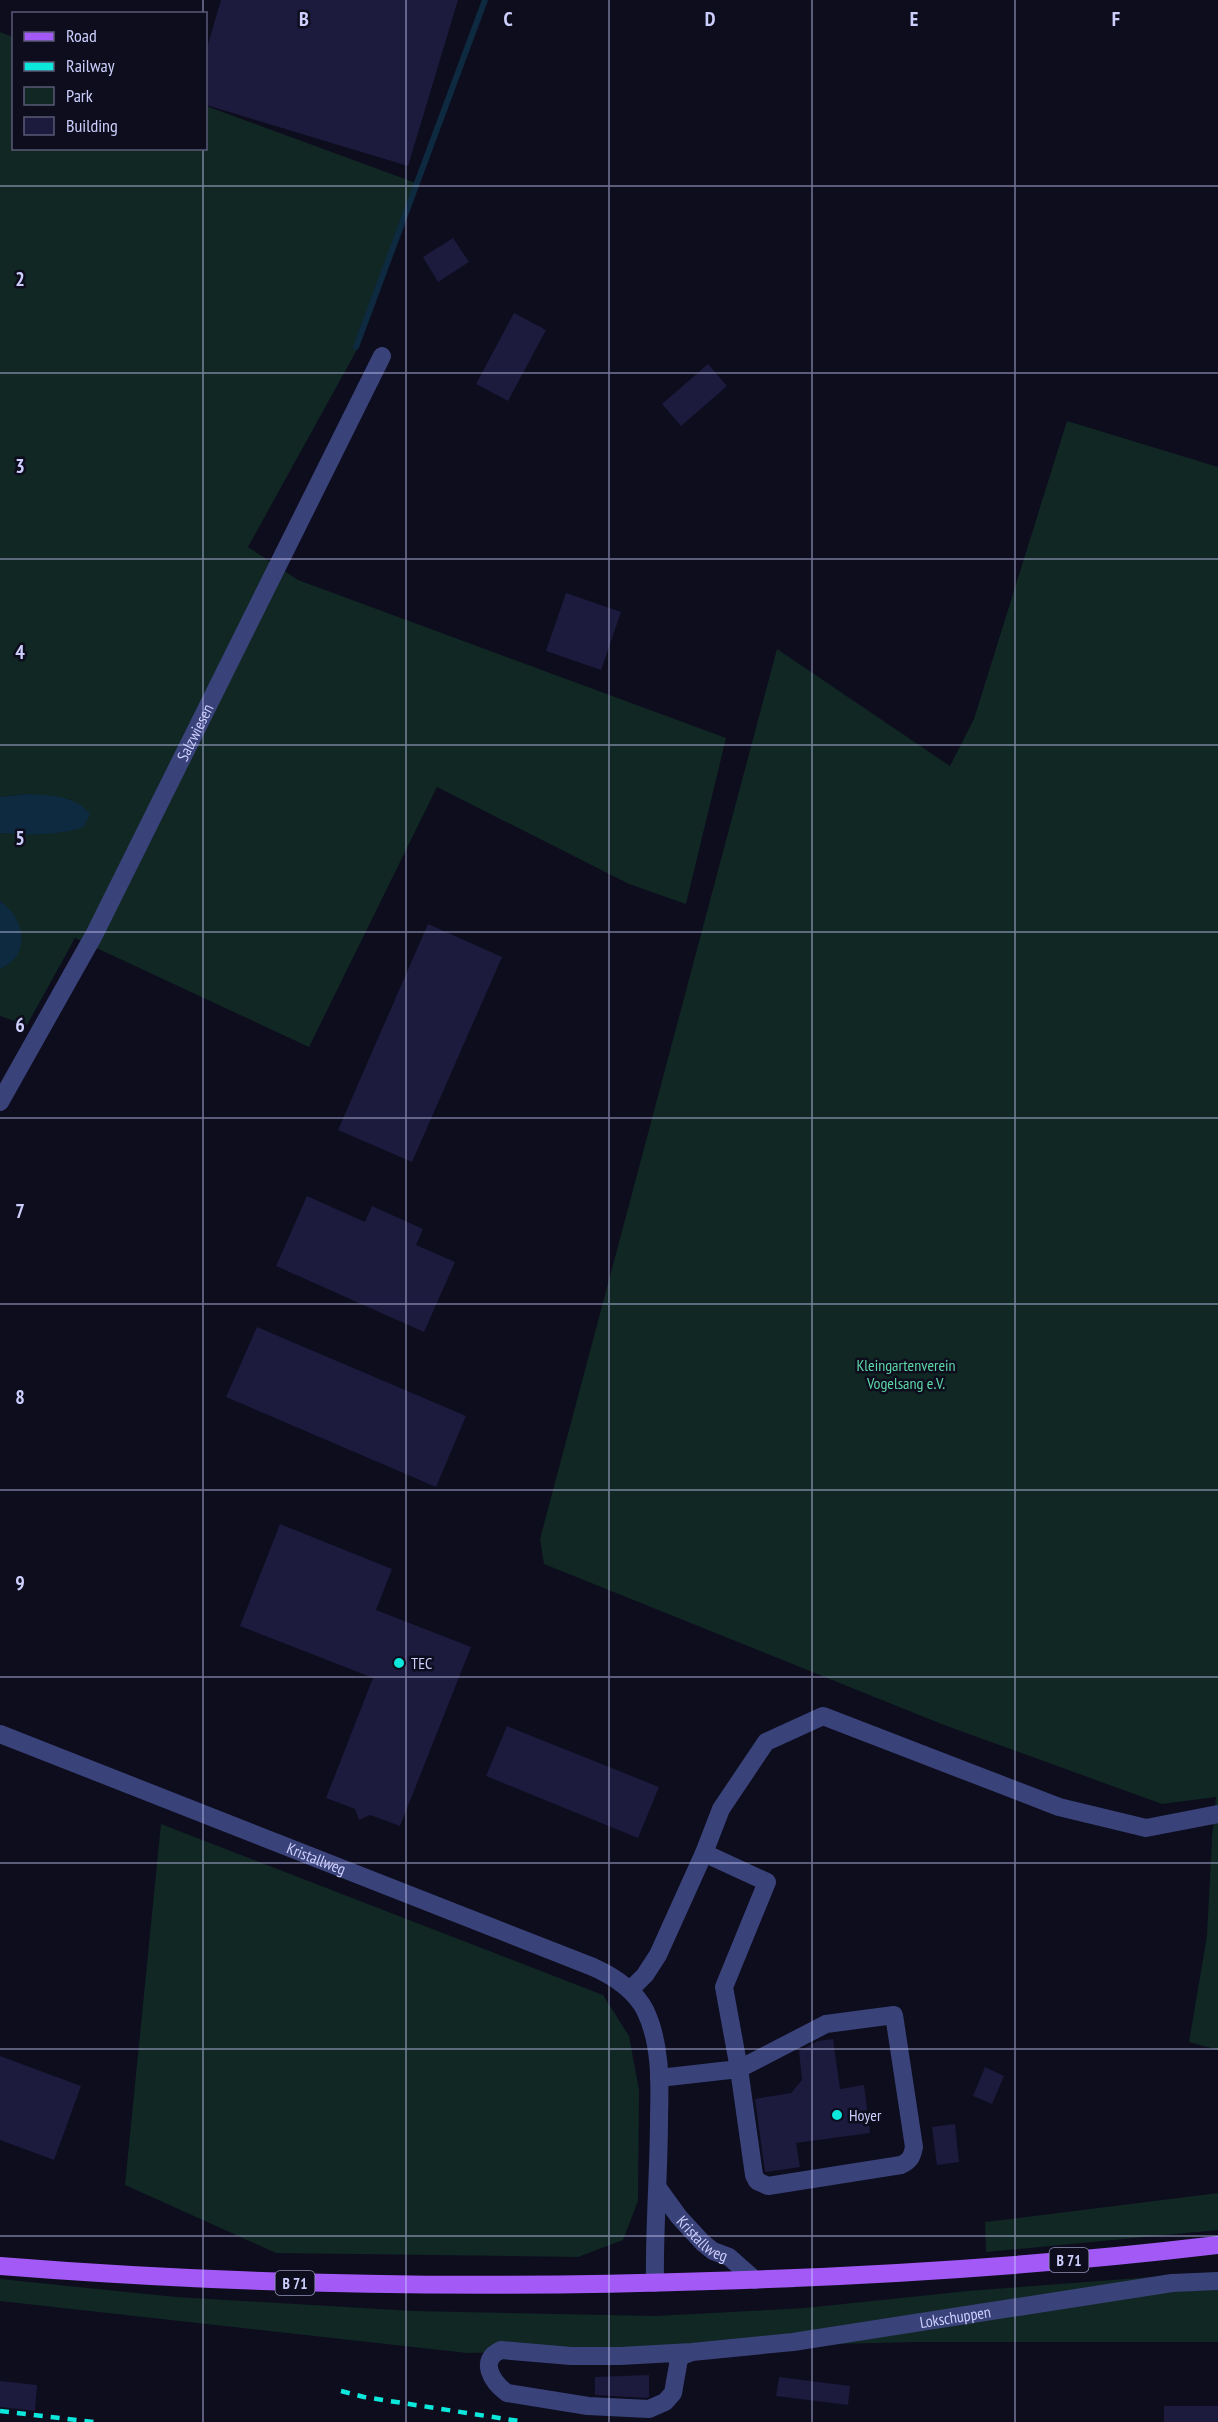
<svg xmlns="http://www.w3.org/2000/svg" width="1218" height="2422" font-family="'PT Sans Narrow',sans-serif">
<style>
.green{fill:#102723}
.water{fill:#0e2a40}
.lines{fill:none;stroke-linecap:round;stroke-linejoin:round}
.stream{stroke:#0e2a40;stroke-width:6}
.building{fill:#1c1a3d}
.minor{stroke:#3a427a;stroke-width:18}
.major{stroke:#a359f6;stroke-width:18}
.rail{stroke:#0ce8db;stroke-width:4.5;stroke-dasharray:9 8;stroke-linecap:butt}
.grid{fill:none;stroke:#cccefc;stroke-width:1.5;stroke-opacity:0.55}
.poi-dot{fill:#0ce8db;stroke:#0d0d1e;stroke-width:2}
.labels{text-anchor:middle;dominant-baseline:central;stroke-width:5;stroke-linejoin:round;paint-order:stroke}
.shield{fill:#0d0d1e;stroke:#9394b9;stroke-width:1.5}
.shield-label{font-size:15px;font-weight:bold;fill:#cccefc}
.street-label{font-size:16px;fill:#cccefc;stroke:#0d0d1e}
.park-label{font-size:16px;fill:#5dd7a5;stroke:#0d0d1e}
.poi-label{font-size:16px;fill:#cccefc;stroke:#0d0d1e;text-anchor:start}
.grid-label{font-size:20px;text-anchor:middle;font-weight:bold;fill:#cccefc;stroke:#0d0d1e;stroke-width:5;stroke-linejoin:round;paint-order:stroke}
</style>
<rect width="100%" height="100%" fill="#0d0d1e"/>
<g class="green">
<path d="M0 32 13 37 14 148H206V106L416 183 359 346 248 547 298 580 726 738 686 904 629 884 437 787 309 1047 75 938 27 1025 0 1016V969C31 955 24 918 0 901V833L45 834 72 800 27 794 0 797Z"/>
<path d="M1067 421 1218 467V2050L1189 2042 1207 1936 1212 1838 1216 1797 1162 1804 944 1725 544 1564 540 1539 777 649 950 766 974 719Z"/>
<path d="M161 1824 603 1995 629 2036 639 2090 638 2201 623 2240 578 2257 276 2253 125 2185Z"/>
<path d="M1218 2193V2230L986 2252 985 2222Z"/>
<path d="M1218 2272V2342H917L467 2353 0 2301V2279L176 2297 413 2311 655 2316 805 2308 968 2291Z"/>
</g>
<g class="water">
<path d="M27 794C52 796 73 794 90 814L84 827C57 836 28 835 0 833V797Z"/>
<path d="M0 901C25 918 32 955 0 969Z"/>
</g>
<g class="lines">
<path class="stream" d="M356 347 485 0"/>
</g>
<g class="building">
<path d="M221 0H458L408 166 206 105V51Z"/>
<path d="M453 238 469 262 438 282 423 257Z"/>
<path d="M514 313 546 330 508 401 476 384Z"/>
<path d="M708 364 727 386 681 426 662 404Z"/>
<path d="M566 593 621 612 601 670 546 651Z"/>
<path d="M428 924 502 957 412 1162 338 1130Z"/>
<path d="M307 1196 365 1222 372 1206 423 1229 416 1245 455 1262 424 1332 276 1266Z"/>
<path d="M257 1327 466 1416 436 1487 226 1397Z"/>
<path d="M280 1524 392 1569 376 1610 471 1647 400 1826 370 1815 359 1820 355 1809 326 1798 373 1678 240 1626Z"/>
<path d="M507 1726 659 1787 638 1838 486 1776Z"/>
<path d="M833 2039 840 2089 864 2085 870 2133 796 2143 800 2167 765 2172 755 2099 791 2093 802 2080 799 2051 818 2041Z"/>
<path d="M0 2056 81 2086 54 2160 0 2140Z"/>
<path d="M985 2067 1004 2076 992 2104 973 2096Z"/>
<path d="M955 2124 959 2162 937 2165 932 2127Z"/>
<path d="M649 2375V2397L647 2398 595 2395V2377Z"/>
<path d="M779 2377 850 2386 848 2405 776 2396Z"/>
<path d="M0 2381 37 2385 35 2411 0 2407Z"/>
<rect x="1164" y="2406" width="54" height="16"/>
</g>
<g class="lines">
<g class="minor">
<path id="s1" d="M0 1102 94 935 382 356"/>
<path id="s2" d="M0 1734 593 1967C613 1976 634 1989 645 2010 661 2043 660 2082 659 2118 659 2173 654 2228 655 2283"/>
<path d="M630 1990 645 1975 658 1955 704 1853 721 1809 766 1742 823 1716 1059 1807 1146 1828 1218 1814"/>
<path d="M659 2078 739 2069 754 2175 757 2181 768 2186 901 2165C910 2161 912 2157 914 2147L894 2015 826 2024 739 2069 724 1987 767 1882 704 1853"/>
<path id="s3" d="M658 2188 679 2217 703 2243 713 2251 729 2257 755 2280"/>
<path id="s4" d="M692 2352 682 2356 679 2359 673 2393 665 2402 649 2409 588 2406 507 2393C492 2382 478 2360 501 2350L571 2356H620L692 2352 793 2342 1172 2283 1218 2281"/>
</g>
<path class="major" d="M0 2266C237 2285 473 2289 711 2281 880 2276 1050 2265 1218 2245"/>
<g class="rail">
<path d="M341 2391 364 2397 525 2422"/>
<path d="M0 2411 94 2422"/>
</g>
</g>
<path class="grid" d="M203 0V14M406 0V2422M609 0V2422M812 0V2422M1015 0V2422M203 148V2422M0 186H1218M0 373H1218M0 559H1218M0 745H1218M0 932H1218M0 1118H1218M0 1304H1218M0 1490H1218M0 1677H1218M0 1863H1218M0 2049H1218M0 2236H1218"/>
<g class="poi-dot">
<circle cx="399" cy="1663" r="6"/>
<circle cx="837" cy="2115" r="6"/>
</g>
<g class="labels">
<g class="shield">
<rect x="1049.5" y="2248" width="39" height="24" rx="4.5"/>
<rect x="275.5" y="2271" width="39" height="24" rx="4.5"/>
</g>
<g class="shield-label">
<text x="1069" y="2260">B 71</text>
<text x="295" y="2283">B 71</text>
</g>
<g class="street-label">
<text stroke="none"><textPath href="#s1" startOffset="418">Salzwiesen</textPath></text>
<text stroke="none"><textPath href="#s2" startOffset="340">Kristallweg</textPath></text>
<text stroke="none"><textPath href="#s3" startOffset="68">Kristallweg</textPath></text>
<text stroke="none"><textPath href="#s4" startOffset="734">Lokschuppen</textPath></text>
</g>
<g class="park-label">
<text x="906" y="1365">Kleingartenverein<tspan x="906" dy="18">Vogelsang e.V.</tspan></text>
</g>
<g class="poi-label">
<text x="411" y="1663">TEC</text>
<text x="849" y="2115">Hoyer</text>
</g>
</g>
<g class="grid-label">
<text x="304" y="26">B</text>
<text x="508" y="26">C</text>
<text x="710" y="26">D</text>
<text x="914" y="26">E</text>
<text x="1116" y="26">F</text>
<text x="20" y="286">2</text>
<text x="20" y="473">3</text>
<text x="20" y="659">4</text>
<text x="20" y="845">5</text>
<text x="20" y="1032">6</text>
<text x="20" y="1218">7</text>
<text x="20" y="1404">8</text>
<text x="20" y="1590">9</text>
</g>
<rect x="12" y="12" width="195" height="138" fill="#0d0d1e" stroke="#595a77" stroke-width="1.5"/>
<rect x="24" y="32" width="30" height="9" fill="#a359f6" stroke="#595a77" stroke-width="1.5"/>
<text x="66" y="42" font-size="18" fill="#cccefc">Road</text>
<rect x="24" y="62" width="30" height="9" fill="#0ce8db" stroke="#595a77" stroke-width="1.5"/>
<text x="66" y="72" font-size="18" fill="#cccefc">Railway</text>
<rect x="24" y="87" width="30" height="18" fill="#102723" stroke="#595a77" stroke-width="1.5"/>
<text x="66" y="102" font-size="18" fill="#cccefc">Park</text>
<rect x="24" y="117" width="30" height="18" fill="#1c1a3d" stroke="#595a77" stroke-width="1.5"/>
<text x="66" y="132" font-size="18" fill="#cccefc">Building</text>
</svg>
